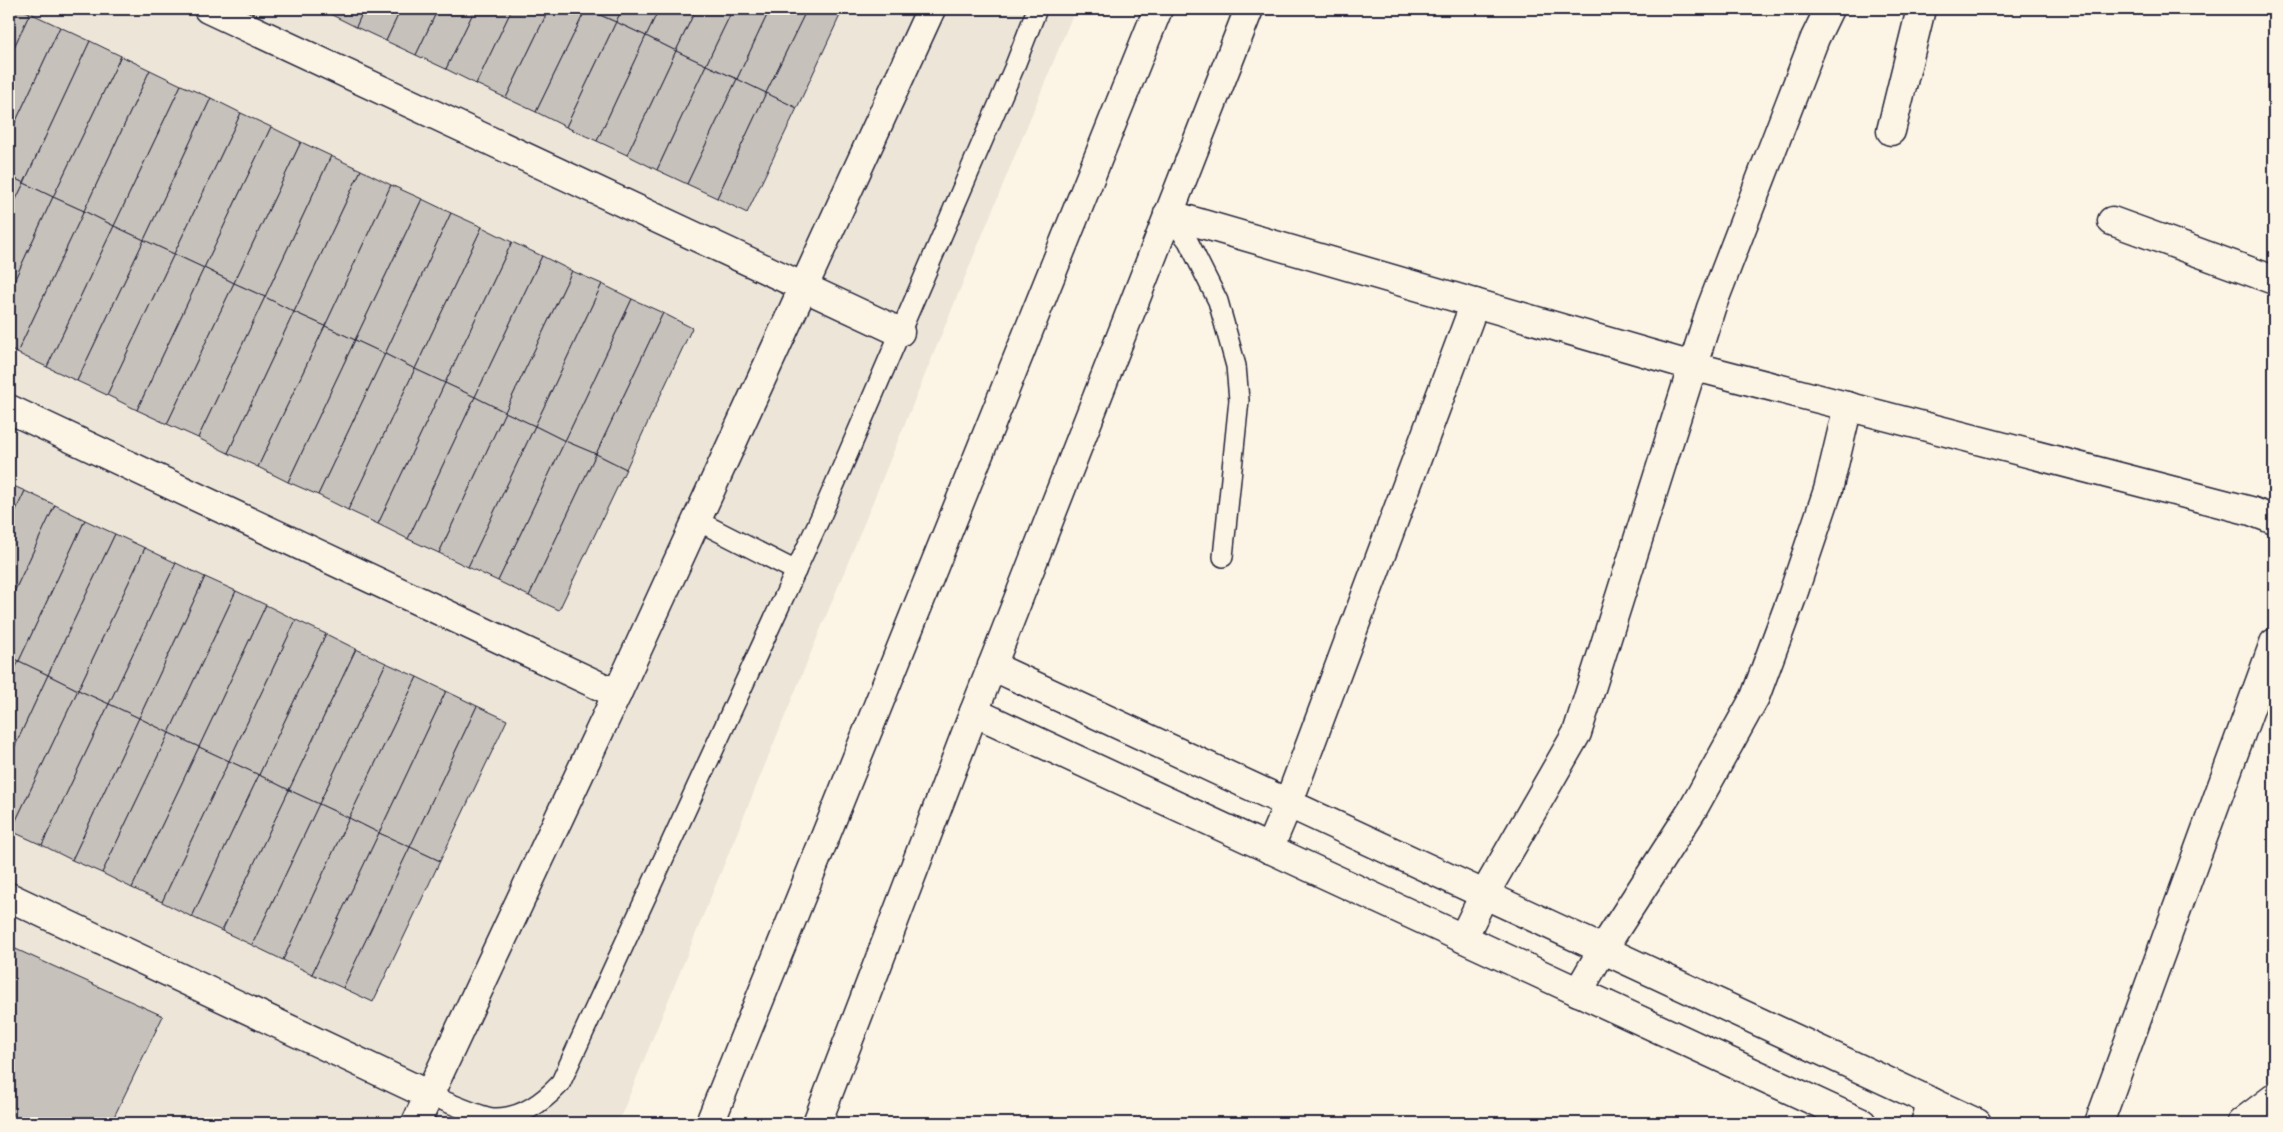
<svg xmlns="http://www.w3.org/2000/svg" width="2283" height="1132" font-family="'Patrick Hand',sans-serif">
<style>
.built{fill:#ece5d8}
.building{fill:#c6c1bb;stroke:#22223b}
.lines{fill:none;stroke-linecap:round;stroke-linejoin:round}
.service-casing{stroke:#22223b;stroke-width:22}
.minor-casing{stroke:#22223b;stroke-width:31}
.tertiary-casing{stroke:#22223b;stroke-width:31}
.primary-casing{stroke:#22223b;stroke-width:31}
.service{stroke:#fcf5e5;stroke-width:19}
.minor{stroke:#fcf5e5;stroke-width:28}
.tertiary{stroke:#fcf5e5;stroke-width:28}
.primary{stroke:#fcf5e5;stroke-width:28}
</style>
<rect width="100%" height="100%" fill="#fcf5e5"/>
<filter id="ink" filterUnits="userSpaceOnUse"><feTurbulence type="fractalNoise" baseFrequency=".02" numOctaves="2"/><feDisplacementMap in="SourceGraphic" scale="10" xChannelSelector="R" yChannelSelector="G"/><feConvolveMatrix kernelMatrix="1 2 1 2 8 2 1 2 1" color-interpolation-filters="sRGB"/></filter>
<g filter="url(#ink)">
<path class="built" d="M9 9H1075L618 1123H9Z"/>
<g class="building">
<path d="M9 9H21L30 13 9 58Z"/>
<path d="M327 9H364L356 27 326 12Z"/>
<path d="M364 9H401L386 41 356 27Z"/>
<path d="M401 9H438L416 55 386 41Z"/>
<path d="M438 9H475L446 69 416 55Z"/>
<path d="M475 9H512L476 84 446 69Z"/>
<path d="M512 9H549L506 98 476 84Z"/>
<path d="M549 9H586L536 112 506 98Z"/>
<path d="M586 9 616 22 566 127 536 112Z"/>
<path d="M587 9H622L616 22Z"/>
<path d="M622 9H659L646 36 616 22Z"/>
<path d="M659 9H696L676 51 646 36Z"/>
<path d="M696 9H733L706 65 676 51Z"/>
<path d="M733 9H770L737 79 706 65Z"/>
<path d="M770 9H807L766 93 737 79Z"/>
<path d="M807 9H843L797 108 766 93Z"/>
<path d="M30 13 60 27 9 136V58Z"/>
<path d="M616 22 646 36 597 141 566 127Z"/>
<path d="M60 27 90 41 24 183 9 176V136Z"/>
<path d="M646 36 676 51 627 155 597 141Z"/>
<path d="M90 41 121 56 53 197 24 183Z"/>
<path d="M676 51 706 65 657 170 627 155Z"/>
<path d="M121 56 150 70 84 211 53 197Z"/>
<path d="M706 65 737 79 687 184 657 170Z"/>
<path d="M150 70 181 85 114 226 84 211Z"/>
<path d="M737 79 766 93 717 198 687 184Z"/>
<path d="M181 85 211 98 144 240 114 226Z"/>
<path d="M766 93 797 108 747 213 717 198Z"/>
<path d="M211 98 241 113 174 254 144 240Z"/>
<path d="M241 113 271 127 204 268 174 254Z"/>
<path d="M271 127 301 142 234 283 204 268Z"/>
<path d="M301 142 331 156 265 297 234 283Z"/>
<path d="M331 156 361 170 294 312 265 297Z"/>
<path d="M361 170 391 185 325 326 294 312Z"/>
<path d="M9 176 24 183 9 214Z"/>
<path d="M24 183 53 197 9 292V214Z"/>
<path d="M391 185 422 199 355 340 325 326Z"/>
<path d="M53 197 84 211 17 353 9 349V292Z"/>
<path d="M422 199 451 213 385 354 355 340Z"/>
<path d="M84 211 114 226 47 367 17 353Z"/>
<path d="M451 213 482 227 415 369 385 354Z"/>
<path d="M114 226 144 240 77 381 47 367Z"/>
<path d="M482 227 512 242 445 383 415 369Z"/>
<path d="M144 240 174 254 107 395 77 381Z"/>
<path d="M512 242 542 256 475 397 445 383Z"/>
<path d="M174 254 204 268 137 410 107 395Z"/>
<path d="M542 256 572 271 505 412 475 397Z"/>
<path d="M204 268 234 283 167 424 137 410Z"/>
<path d="M572 271 602 284 535 426 505 412Z"/>
<path d="M234 283 265 297 198 438 167 424Z"/>
<path d="M602 284 632 299 565 441 535 426Z"/>
<path d="M265 297 294 312 228 453 198 438Z"/>
<path d="M632 299 663 313 596 454 565 441Z"/>
<path d="M294 312 325 326 258 467 228 453Z"/>
<path d="M663 313 692 328 626 469 596 454Z"/>
<path d="M325 326 355 340 288 482 258 467Z"/>
<path d="M355 340 385 354 318 495 288 482Z"/>
<path d="M385 354 415 369 348 510 318 495Z"/>
<path d="M415 369 445 383 378 524 348 510Z"/>
<path d="M445 383 475 397 408 539 378 524Z"/>
<path d="M475 397 505 412 439 553 408 539Z"/>
<path d="M505 412 535 426 468 567 439 553Z"/>
<path d="M535 426 565 441 498 581 468 567Z"/>
<path d="M565 441 596 454 529 596 498 581Z"/>
<path d="M596 454 626 469 559 610 529 596Z"/>
<path d="M9 484 25 491 9 525Z"/>
<path d="M25 491 55 505 9 603V525Z"/>
<path d="M55 505 85 520 19 661 9 656V603Z"/>
<path d="M85 520 115 534 48 675 19 661Z"/>
<path d="M115 534 145 548 78 690 48 675Z"/>
<path d="M145 548 176 563 109 704 78 690Z"/>
<path d="M176 563 205 577 139 718 109 704Z"/>
<path d="M205 577 236 591 169 733 139 718Z"/>
<path d="M236 591 266 605 199 747 169 733Z"/>
<path d="M266 605 296 620 229 761 199 747Z"/>
<path d="M296 620 326 634 259 775 229 761Z"/>
<path d="M326 634 356 649 289 790 259 775Z"/>
<path d="M356 649 386 663 319 804 289 790Z"/>
<path d="M9 656 19 661 9 681Z"/>
<path d="M19 661 48 675 9 759V681Z"/>
<path d="M386 663 417 677 349 818 319 804Z"/>
<path d="M48 675 78 690 11 831 9 829V759Z"/>
<path d="M417 677 446 691 379 833 349 818Z"/>
<path d="M78 690 109 704 42 845 11 831Z"/>
<path d="M446 691 477 706 410 847 379 833Z"/>
<path d="M109 704 139 718 72 860 42 845Z"/>
<path d="M477 706 507 720 440 861 410 847Z"/>
<path d="M139 718 169 733 102 873 72 860Z"/>
<path d="M169 733 199 747 132 888 102 873Z"/>
<path d="M199 747 229 761 162 902 132 888Z"/>
<path d="M229 761 259 775 192 917 162 902Z"/>
<path d="M259 775 289 790 222 931 192 917Z"/>
<path d="M289 790 319 804 252 945 222 931Z"/>
<path d="M319 804 349 818 283 960 252 945Z"/>
<path d="M349 818 379 833 312 974 283 960Z"/>
<path d="M379 833 410 847 343 988 312 974Z"/>
<path d="M410 847 440 861 373 1002 343 988Z"/>
<path d="M9 946 163 1016 111 1123H9Z"/>
</g>
<g class="lines">
<defs>
<g id="service">
<path d="M1168 214 1188 241 1218 301 1236 366 1239 400 1223 557"/>
<path d="M696 520 796 571"/>
<path d="M429 1095C443 1100 482 1118 494 1118 521 1119 543 1102 560 1084L822 514 1014 68 1037 9"/>
</g>
<g id="minor">
<path d="M208 9 900 332"/>
<path d="M1891 131 1921 9"/>
<path d="M1168 214 1692 366 2251 511 2274 520"/>
<path d="M2112 221 2274 280"/>
<path d="M9 409 617 694"/>
<path d="M1269 849 1288 804 1475 303"/>
<path d="M9 897 429 1095"/>
<path d="M1463 938 1484 895 1577 733 1711 308 1815 38 1829 9"/>
<path d="M1578 992 1603 949 1693 809 1755 697 1792 597 1828 490 1848 406"/>
<path d="M416 1123 617 694 931 9"/>
<path d="M1925 1123 1932 1102"/>
<path d="M2099 1123 2274 643"/>
<path d="M2241 1123 2274 1098"/>
</g>
<g id="tertiary">
<path d="M992 666 1977 1123"/>
<path d="M974 712 1862 1123"/>
</g>
<g id="primary">
<path d="M710 1123 1158 9"/>
<path d="M817 1123 974 712 1249 9"/>
</g>
</defs>
<use href="#service" class="service-casing"/>
<use href="#minor" class="minor-casing"/>
<use href="#tertiary" class="tertiary-casing"/>
<use href="#primary" class="primary-casing"/>
<use href="#service" class="service"/>
<use href="#minor" class="minor"/>
<use href="#tertiary" class="tertiary"/>
<use href="#primary" class="primary"/>
</g>
</g>
<rect width="2283" height="1132" fill="none" stroke="#fcf5e5" stroke-width="30"/>
<rect x="15" y="15" width="2253" height="1102" fill="none" stroke="#22223b" stroke-width="2" filter="url(#ink)"/>
</svg>
